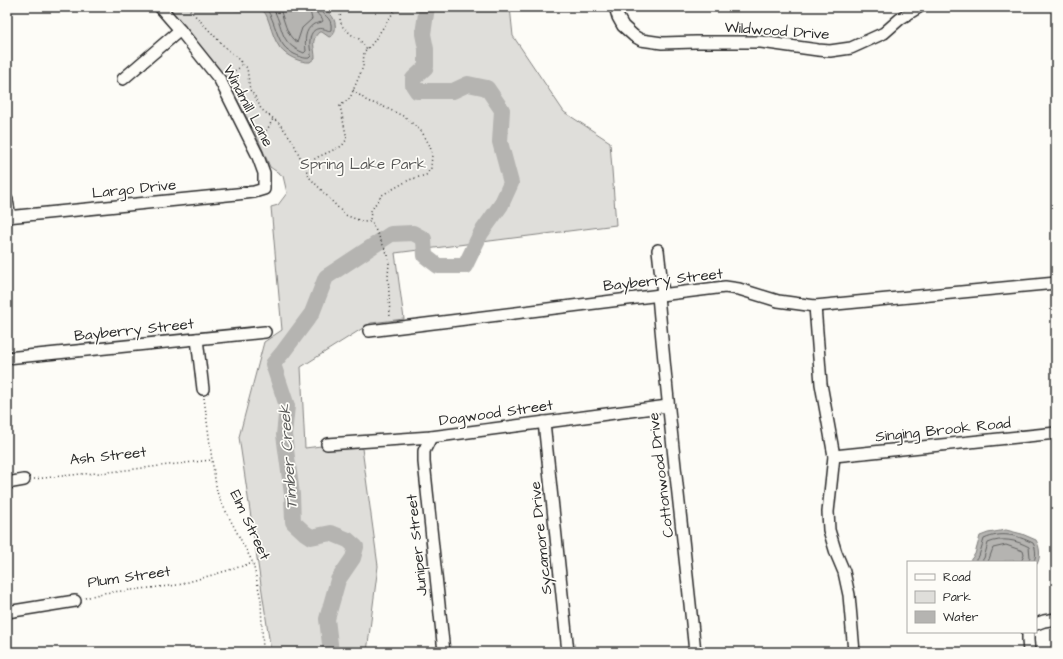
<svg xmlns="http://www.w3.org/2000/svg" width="1063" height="659" font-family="'Architects Daughter',sans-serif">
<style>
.green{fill:#dfdeda;stroke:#858482}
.water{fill:#b5b4b1;stroke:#7e7d7b}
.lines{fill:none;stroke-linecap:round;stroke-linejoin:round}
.shore{stroke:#626261;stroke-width:1}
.river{stroke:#b5b4b1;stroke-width:16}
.minor-casing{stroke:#2b2b2b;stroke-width:14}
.path{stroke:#2b2b2b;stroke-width:1.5;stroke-dasharray:1 3;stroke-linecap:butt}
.minor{stroke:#fdfcf7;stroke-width:11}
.labels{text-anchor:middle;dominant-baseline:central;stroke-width:3.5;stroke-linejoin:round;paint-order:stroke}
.street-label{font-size:15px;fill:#2b2b2b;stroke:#fdfcf7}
.park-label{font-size:15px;fill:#585857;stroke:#fdfcf7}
.water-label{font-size:16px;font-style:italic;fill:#5b5b5a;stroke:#fdfcf7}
</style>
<rect width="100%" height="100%" fill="#fdfcf7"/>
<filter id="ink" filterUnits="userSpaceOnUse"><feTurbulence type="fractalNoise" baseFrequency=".025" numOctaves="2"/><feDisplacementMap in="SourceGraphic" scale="8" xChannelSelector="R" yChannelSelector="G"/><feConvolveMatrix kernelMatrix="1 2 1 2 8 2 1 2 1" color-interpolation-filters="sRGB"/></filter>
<g filter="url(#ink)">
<path class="green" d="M166 7H510L513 36 564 112 610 142 616 225 395 253 404 319 371 323 301 367 305 448 361 441 378 566 367 652H271L239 437 264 342 282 330 271 207 278 205 287 193 283 176 270 167 255 132 219 68Z"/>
<g class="water">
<path d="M220 7H321C330 12 337 19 335 30 334 34 333 36 329 37L322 32H319C310 41 315 48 315 58L310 62C301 63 286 56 280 48 275 41 272 32 270 25 268 20 267 14 263 11 254 5 245 11 236 10 230 9 225 8 220 7Z"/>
<path d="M1006 530 1022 534 1036 540C1040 547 1041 557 1037 564H1036V562C1025 562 1015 560 1005 561L1003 562H969L975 554 980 536 988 533Z"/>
</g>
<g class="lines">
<g class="shore">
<path d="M264 7C274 14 275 36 284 46 286 49 291 52 294 54 299 56 304 59 309 58L311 56C311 51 309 45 310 40 311 28 320 26 329 31L331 30C333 15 321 17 320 7"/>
<path d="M272 7C285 27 277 42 304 53L306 51C305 41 304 30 314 24 317 23 321 23 323 21 321 16 315 14 315 7"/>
<path d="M279 7C284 17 286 37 297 42L298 40 302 28 312 19 309 7"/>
<path d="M974 562 979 556 984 539C1002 531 1016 535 1033 543 1036 548 1037 558 1033 562"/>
<path d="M981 562 984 558 988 543C1002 537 1016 540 1029 547L1030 557 1028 562"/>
<path d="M988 562 993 548 1006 545 1023 551 1024 555 1021 562"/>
</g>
<path class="river" d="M331 652 327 619 338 580 353 558 356 547 348 540 331 533 311 537 305 533 293 522 292 494 284 435 287 406 273 364 283 352 312 313 326 277 391 234 413 233 424 239 425 256 438 266H465L481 233 501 205 511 183 500 142 502 110 487 88 468 84 453 91H417L413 85V79L426 67V49L423 34 427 7"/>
<defs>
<g id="minor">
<path d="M615 7 618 17 623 26 634 36 641 40 662 43 696 42H761L818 50 830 51 851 48 884 33 901 18 919 7"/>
<path d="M123 79 180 30"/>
<path d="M7 200 10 217"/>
<path d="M7 217 237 194 254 192 264 189V173L257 154 220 80 180 30 160 7"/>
<path d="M658 250 663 294"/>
<path d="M658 295C668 414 683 533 695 652"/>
<path d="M815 306 821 384 834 456 828 512 829 530 836 553 844 572 849 595 854 652"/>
<path d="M369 331 725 287 739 289 778 301 815 306 1056 283"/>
<path d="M197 339 203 389"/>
<path d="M7 358 265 332"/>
<path d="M544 422 568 652"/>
<path d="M431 437 424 451V462L444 652"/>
<path d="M327 444 431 437 668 406"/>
<path d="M834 456 1056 433"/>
<path d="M7 483 24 480"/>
<path d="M7 612 75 601"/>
<path d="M1036 624 1044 621 1056 619"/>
<path d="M1028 632V640L1029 652"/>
</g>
</defs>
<use href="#minor" class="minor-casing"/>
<g class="path">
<path d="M187 7 223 45 239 60 247 68 250 90 256 98 261 109 279 123 292 140 310 178 345 215 364 222 370 221 372 223 388 255 389 263 388 276 389 293 390 318"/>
<path d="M341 7 340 21 343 27 352 35 359 39 367 49"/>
<path d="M228 75 239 68 241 65 240 61"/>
<path d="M353 90 367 101 382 106 405 117 422 132 430 146 432 154 431 168 426 175 409 180 382 195 376 203 371 211 370 220"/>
<path d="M260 136 267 130 273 119"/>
<path d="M304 165 318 157 342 146 347 139 340 106 350 98 363 67 364 52 372 44 397 7"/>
<path d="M204 398 212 460 217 492 221 502 253 563 261 600 263 652"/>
<path d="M34 479 81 474 101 473 211 460"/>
<path d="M85 598 103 593 178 585 253 563"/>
</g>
<use href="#minor" class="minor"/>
</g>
</g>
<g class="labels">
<g class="street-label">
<text transform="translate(777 31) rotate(4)">Wildwood Drive</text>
<text transform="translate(248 106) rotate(62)">Windmill Lane</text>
<text transform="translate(134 189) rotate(-6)">Largo Drive</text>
<text transform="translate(663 280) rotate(-6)">Bayberry Street</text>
<text transform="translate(134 330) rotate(-6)">Bayberry Street</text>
<text transform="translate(496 413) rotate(-8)">Dogwood Street</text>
<text transform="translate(943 430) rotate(-6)">Singing Brook Road</text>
<text transform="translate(108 456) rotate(-6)">Ash Street</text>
<text transform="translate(661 475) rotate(-97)">Cottonwood Drive</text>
<text transform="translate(250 525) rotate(65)">Elm Street</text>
<text transform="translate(541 538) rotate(-96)">Sycamore Drive</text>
<text transform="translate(417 545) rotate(-96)">Juniper Street</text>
<text transform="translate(129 577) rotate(-8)">Plum Street</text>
</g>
<g class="park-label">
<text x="363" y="164">Spring Lake Park</text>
</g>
<g class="water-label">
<text transform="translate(288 457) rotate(-94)">Timber Creek</text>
</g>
</g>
<rect width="1063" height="659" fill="none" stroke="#fdfcf7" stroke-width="24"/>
<rect x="12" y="12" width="1039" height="635" fill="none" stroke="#2b2b2b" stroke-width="1.5" filter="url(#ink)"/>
<rect x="907" y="561" width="130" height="72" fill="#fdfcf7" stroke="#a9a8a5"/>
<rect x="915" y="574" width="20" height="6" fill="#fdfcf7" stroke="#a9a8a5"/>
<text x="943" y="581" font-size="12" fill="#2b2b2b">Road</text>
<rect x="915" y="591" width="20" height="12" fill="#dfdeda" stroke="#a9a8a5"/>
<text x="943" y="601" font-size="12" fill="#2b2b2b">Park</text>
<rect x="915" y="611" width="20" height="12" fill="#b5b4b1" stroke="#a9a8a5"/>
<text x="943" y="621" font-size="12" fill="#2b2b2b">Water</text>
</svg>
